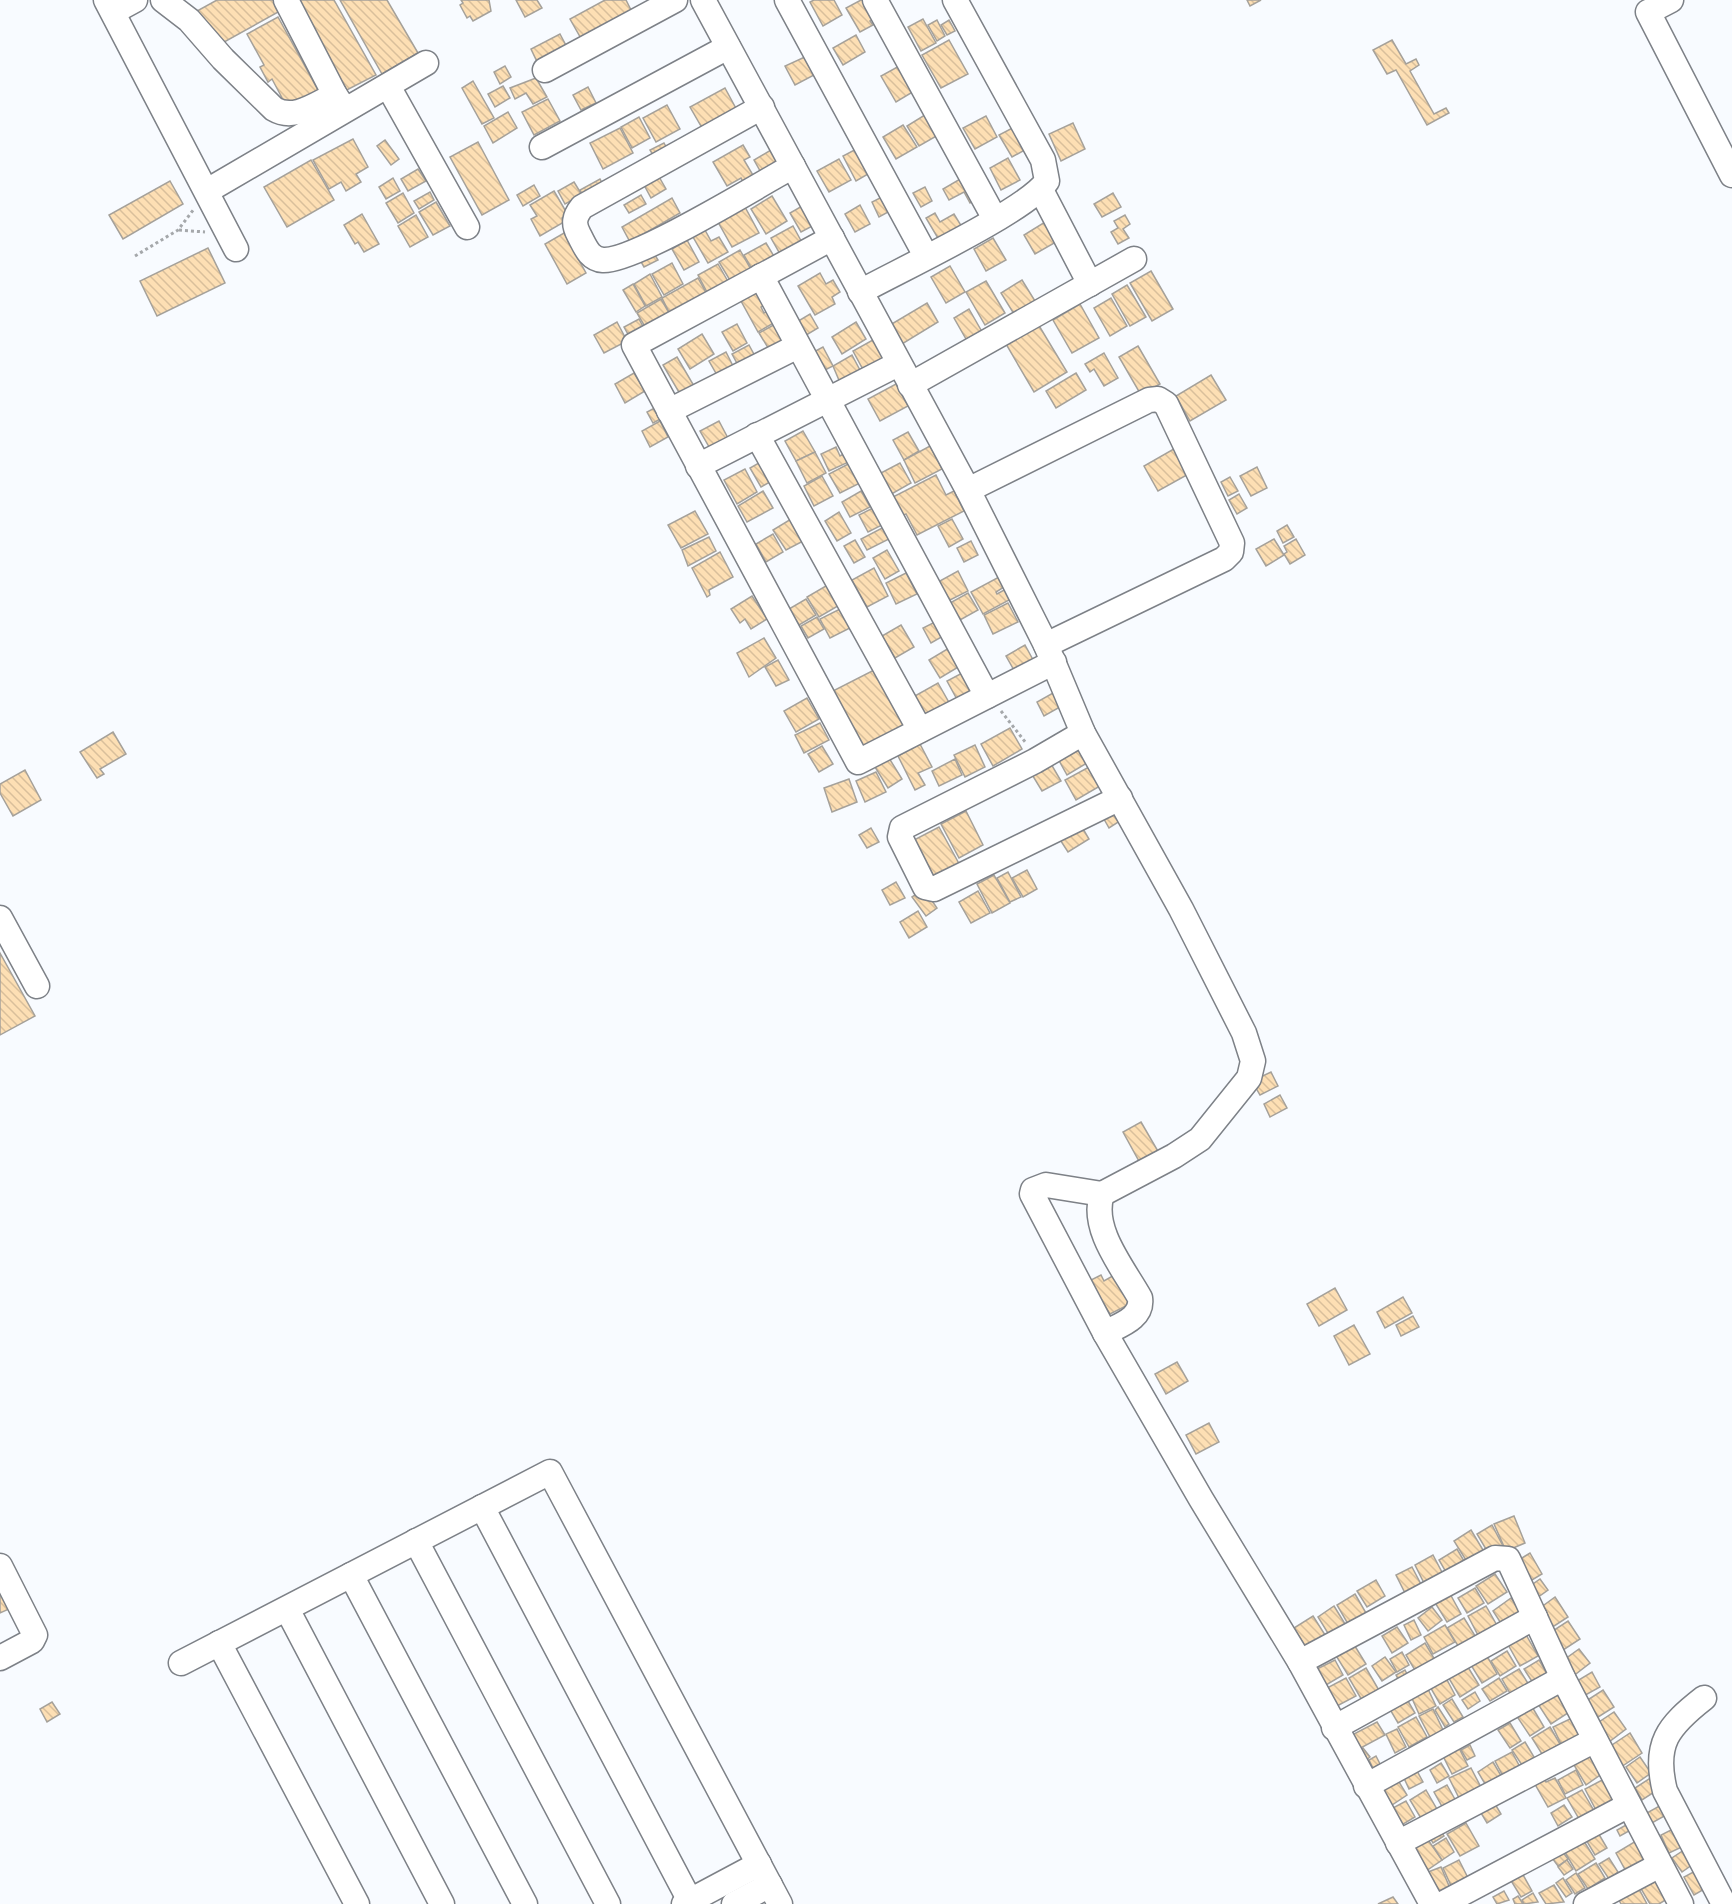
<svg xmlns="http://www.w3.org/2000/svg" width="1732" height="1904" font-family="'Libre Baskerville',serif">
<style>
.building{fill:url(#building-back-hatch);stroke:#a5a19a;stroke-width:1.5}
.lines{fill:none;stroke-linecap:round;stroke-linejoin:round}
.minor-casing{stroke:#7d8187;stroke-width:27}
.path{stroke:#a5a8ab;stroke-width:3;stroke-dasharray:3 3;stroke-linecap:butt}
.minor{stroke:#fff;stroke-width:24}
</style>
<defs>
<pattern id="building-back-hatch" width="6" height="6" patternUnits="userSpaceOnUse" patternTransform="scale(1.5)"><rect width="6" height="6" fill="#fddfb4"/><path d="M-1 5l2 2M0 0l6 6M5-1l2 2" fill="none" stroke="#d9bf9b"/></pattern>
</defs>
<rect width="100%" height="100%" fill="#f8fbff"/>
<g class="building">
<path d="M217 0H274L280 11 217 46 197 11Z"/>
<path d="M289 0H334L376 75 337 95Z"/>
<path d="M340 0H387L418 53 382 74Z"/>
<path d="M461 0H489L491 11 473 21 470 16 467 18 460 5 463 3Z"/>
<path d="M516 0H537L542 8 525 17Z"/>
<path d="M605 0H626L633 14 583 42 570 19Z"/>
<path d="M814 0H834L842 15 823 26 810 2Z"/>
<path d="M861 0H868L878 17 870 21 873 25 860 32 846 8Z"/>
<path d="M1247 0H1261L1250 6Z"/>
<path d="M278 17 319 92 288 109 272 79 268 82 260 67 264 65 247 34Z"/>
<path d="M923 19 936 43 921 51 908 27Z"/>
<path d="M937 20 945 36 937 41 928 25Z"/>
<path d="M949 20 955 31 947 35 941 25Z"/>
<path d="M560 34 570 53 540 68 531 49Z"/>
<path d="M856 35 865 52 843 65 833 48Z"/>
<path d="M949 40 968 74 941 88 922 55Z"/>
<path d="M1392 40 1406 64 1416 59 1419 65 1410 71 1434 114 1446 108 1449 113 1427 125 1396 70 1387 74 1373 50Z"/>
<path d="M807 56 816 74 795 85 785 66Z"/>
<path d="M901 65 916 90 896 102 881 76Z"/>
<path d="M505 66 511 77 500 84 494 72Z"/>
<path d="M536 78 547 97 533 104 526 93 515 99 510 88Z"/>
<path d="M473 81 494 118 482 124 462 88Z"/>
<path d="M503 86 510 98 495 107 488 94Z"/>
<path d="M588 87 596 103 581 110 573 95Z"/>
<path d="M725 88 739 114 705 133 690 107Z"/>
<path d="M548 99 560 121 534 135 522 112Z"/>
<path d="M667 105 680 129 656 142 643 118Z"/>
<path d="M508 112 517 128 493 143 484 126Z"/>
<path d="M928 113 940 134 919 146 907 126Z"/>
<path d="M986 116 997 137 975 149 963 128Z"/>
<path d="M639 117 650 138 632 148 621 127Z"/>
<path d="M1073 123 1085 149 1061 161 1049 134Z"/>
<path d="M1020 124 1032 146 1012 157 999 135Z"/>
<path d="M903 125 917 147 896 159 883 137Z"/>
<path d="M620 128 633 153 603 169 590 143Z"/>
<path d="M353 139 368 167 356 174 361 182 346 191 341 182 329 189 313 160Z"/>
<path d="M385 140 399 159 391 165 377 146Z"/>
<path d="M478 142 509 200 482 215 450 157Z"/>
<path d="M664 143 669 152 656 160 650 150Z"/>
<path d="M743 145 750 157 744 160 757 182 746 188 741 178 727 186 713 162Z"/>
<path d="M862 146 875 170 856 181 843 156Z"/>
<path d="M776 147 787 165 764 178 754 160Z"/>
<path d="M1008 158 1020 180 1001 190 990 168Z"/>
<path d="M839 159 851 180 829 192 817 171Z"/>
<path d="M311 160 334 200 287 227 264 187Z"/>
<path d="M418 169 426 181 408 191 401 179Z"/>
<path d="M658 175 666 189 651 198 643 183Z"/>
<path d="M967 175 980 197 970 203 964 192 949 200 943 189Z"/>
<path d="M393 178 400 191 386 199 379 187Z"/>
<path d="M600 179 607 192 587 203 580 190Z"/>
<path d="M170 181 183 204 123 239 109 215Z"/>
<path d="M574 182 582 195 565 204 558 191Z"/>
<path d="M534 185 540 196 523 206 517 195Z"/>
<path d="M925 187 932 201 921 207 913 193Z"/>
<path d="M554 191 568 215 562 218 564 222 540 236 531 219 537 216 530 205Z"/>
<path d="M430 192 434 200 419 209 414 201Z"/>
<path d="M403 193 414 213 398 223 386 203Z"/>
<path d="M1113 193 1121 207 1102 217 1094 204Z"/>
<path d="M641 195 646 204 629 213 624 205Z"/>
<path d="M772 196 787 221 766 234 751 209Z"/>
<path d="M882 197 890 211 879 217 872 202Z"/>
<path d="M672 198 680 213 630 242 622 227Z"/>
<path d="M436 202 450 226 433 235 419 212Z"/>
<path d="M809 202 820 222 801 232 790 213Z"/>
<path d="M860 205 870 224 855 232 845 214Z"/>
<path d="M745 207 759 233 732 247 718 222Z"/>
<path d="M935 213 940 222 954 214 965 232 942 245 926 218Z"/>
<path d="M362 214 379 244 364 252 358 242 355 244 344 225Z"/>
<path d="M416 215 428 237 410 247 398 226Z"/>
<path d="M1125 215 1130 224 1123 229 1129 238 1118 244 1111 232 1118 228 1114 221Z"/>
<path d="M1045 222 1056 242 1035 254 1024 235Z"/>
<path d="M793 226 805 248 784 261 771 238Z"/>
<path d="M705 230 711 241 719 237 728 252 708 263 693 237Z"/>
<path d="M564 233 586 273 567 284 545 244Z"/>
<path d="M993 238 1006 260 986 271 974 249Z"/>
<path d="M687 240 699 262 684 270 672 249Z"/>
<path d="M766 243 778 263 756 276 744 255Z"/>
<path d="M208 248 225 283 157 316 140 281Z"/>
<path d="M740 250 754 275 734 287 719 262Z"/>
<path d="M653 252 658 260 644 267 640 260Z"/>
<path d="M672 263 683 284 664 295 652 274Z"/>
<path d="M718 264 730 285 709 296 698 275Z"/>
<path d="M950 266 965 292 946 303 931 277Z"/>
<path d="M1151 271 1173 309 1152 321 1130 283Z"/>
<path d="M820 273 826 284 833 280 840 292 832 297 835 304 815 315 798 286Z"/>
<path d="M650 274 662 297 646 306 634 284Z"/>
<path d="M698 278 709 298 672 318 662 298Z"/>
<path d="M1022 280 1035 301 1014 314 1001 293Z"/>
<path d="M986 281 1005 313 985 325 966 292Z"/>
<path d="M633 284 645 306 636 312 623 290Z"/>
<path d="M1127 285 1146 317 1130 326 1112 294Z"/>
<path d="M763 289 770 302 761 307 764 313 773 308 779 320 758 332 741 301Z"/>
<path d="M1111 298 1127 326 1110 336 1094 308Z"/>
<path d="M661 299 672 318 648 332 637 313Z"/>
<path d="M927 303 938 322 902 344 890 325Z"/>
<path d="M1080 304 1099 338 1072 353 1053 320Z"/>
<path d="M969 309 985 337 970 346 954 318Z"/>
<path d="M810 314 818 328 803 337 795 323Z"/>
<path d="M639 319 647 334 633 343 624 327Z"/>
<path d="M617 322 627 341 604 353 594 335Z"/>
<path d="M779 322 792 344 773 356 759 333Z"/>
<path d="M856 322 866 339 842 354 832 337Z"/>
<path d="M737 324 747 343 733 351 722 332Z"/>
<path d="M1038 324 1067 372 1034 392 1006 344Z"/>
<path d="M702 334 714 354 690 369 678 349Z"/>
<path d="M880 336 894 363 867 377 853 351Z"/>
<path d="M749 345 756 358 739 367 732 354Z"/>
<path d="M1138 346 1160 384 1141 395 1119 357Z"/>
<path d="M823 347 833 366 817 374 806 356Z"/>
<path d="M726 352 737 374 721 382 709 361Z"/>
<path d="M1104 353 1118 378 1104 386 1094 369 1090 372 1085 364Z"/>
<path d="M852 355 862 374 841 385 833 366Z"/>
<path d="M677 357 694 386 680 394 663 365Z"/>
<path d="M634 373 645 391 625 403 615 384Z"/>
<path d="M1076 373 1086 390 1056 408 1046 391Z"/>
<path d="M1211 375 1226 400 1190 421 1176 396Z"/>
<path d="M896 384 908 406 880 421 868 399Z"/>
<path d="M664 403 670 414 653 423 647 412Z"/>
<path d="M660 421 668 437 650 447 642 431Z"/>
<path d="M719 421 730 442 712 452 700 431Z"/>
<path d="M803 431 815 452 796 461 785 441Z"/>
<path d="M908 432 919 451 904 460 893 440Z"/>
<path d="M930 446 942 469 915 483 904 460Z"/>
<path d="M1179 446 1194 471 1158 491 1144 466Z"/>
<path d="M836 447 840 456 849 451 853 460 829 471 821 454Z"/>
<path d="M815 452 826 473 807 483 796 461Z"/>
<path d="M768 458 779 477 761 487 750 468Z"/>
<path d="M852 462 862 482 840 493 829 474Z"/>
<path d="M900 463 911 483 888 496 877 475Z"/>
<path d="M1257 467 1267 488 1251 496 1240 476Z"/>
<path d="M745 469 757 492 737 504 724 480Z"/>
<path d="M936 475 946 495 954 491 964 511 917 535 906 514 899 517 889 499Z"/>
<path d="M822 476 833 496 814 506 804 486Z"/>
<path d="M1230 477 1238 491 1228 496 1221 482Z"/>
<path d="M763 491 773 508 747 522 738 506Z"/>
<path d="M861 491 870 507 850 517 842 502Z"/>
<path d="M1239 494 1247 508 1237 514 1229 500Z"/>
<path d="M875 507 884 524 868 532 859 515Z"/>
<path d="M695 511 708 534 681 548 668 525Z"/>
<path d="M839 512 851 533 837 541 825 521Z"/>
<path d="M796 516 809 538 786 550 773 530Z"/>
<path d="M952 519 963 539 949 547 938 526Z"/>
<path d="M1287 525 1294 537 1283 543 1277 531Z"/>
<path d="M886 526 891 538 867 550 861 539Z"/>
<path d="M773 534 783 552 766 562 756 544Z"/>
<path d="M709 537 716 551 688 566 682 550Z"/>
<path d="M1274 539 1284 555 1266 566 1256 549Z"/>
<path d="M1296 539 1305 555 1290 564 1284 554 1287 552 1284 546Z"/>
<path d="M855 540 865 557 854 563 844 546Z"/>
<path d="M971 541 978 555 964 562 957 548Z"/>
<path d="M887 550 899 571 885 579 873 558Z"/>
<path d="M720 552 733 577 709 590 710 595 707 597 692 568Z"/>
<path d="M874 568 888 596 867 607 852 580Z"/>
<path d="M958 571 968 591 948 601 938 582Z"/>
<path d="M906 573 917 594 896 604 886 583Z"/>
<path d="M999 577 1004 587 996 592 997 594 1006 589 1011 599 983 614 971 592Z"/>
<path d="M831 583 843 603 819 617 807 597Z"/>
<path d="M968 593 978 610 960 620 950 603Z"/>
<path d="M752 596 767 619 751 629 745 619 740 623 731 609Z"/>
<path d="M806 599 816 615 799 625 789 609Z"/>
<path d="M1008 603 1018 622 993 634 984 615Z"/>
<path d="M844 607 854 626 830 638 820 619Z"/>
<path d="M817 617 824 629 808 638 801 626Z"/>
<path d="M937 621 945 635 931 643 923 628Z"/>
<path d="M901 625 914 647 895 658 882 636Z"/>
<path d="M764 638 776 658 749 677 737 653Z"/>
<path d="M1025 645 1038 669 1019 679 1006 656Z"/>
<path d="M949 648 960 666 940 678 929 660Z"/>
<path d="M778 660 789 680 776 686 765 667Z"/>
<path d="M878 668 911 733 859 760 825 695Z"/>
<path d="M966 671 977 692 959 703 947 681Z"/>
<path d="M938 683 951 706 926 720 913 697Z"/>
<path d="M1053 693 1060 707 1044 716 1037 702Z"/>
<path d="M807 698 819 719 796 732 784 711Z"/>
<path d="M820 723 829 740 804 753 795 735Z"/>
<path d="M1010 728 1022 749 993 766 981 744Z"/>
<path d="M113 732 126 754 100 769 104 774 97 778 80 752Z"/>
<path d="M920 744 932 767 918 773 925 785 915 790 898 756Z"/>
<path d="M975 745 985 767 965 777 954 755Z"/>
<path d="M1077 745 1087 763 1067 775 1057 757Z"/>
<path d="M822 746 833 764 819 772 808 754Z"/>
<path d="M1047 757 1061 781 1042 791 1028 768Z"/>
<path d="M889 758 902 779 888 788 875 767Z"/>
<path d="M955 759 962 775 939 786 932 771Z"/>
<path d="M1089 767 1100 786 1076 800 1065 780Z"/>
<path d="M25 770 41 800 13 816 0 793V784Z"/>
<path d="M876 772 886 792 865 802 856 781Z"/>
<path d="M849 779 857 802 832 812 824 788Z"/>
<path d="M1114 804 1123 819 1109 828 1100 812Z"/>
<path d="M966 811 983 845 959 858 941 824Z"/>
<path d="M1079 822 1089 839 1068 852 1057 835Z"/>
<path d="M939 827 963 871 938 884 914 840Z"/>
<path d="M871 828 879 842 867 848 859 835Z"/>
<path d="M1027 870 1037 889 1023 897 1012 878Z"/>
<path d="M1008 872 1021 897 1010 902 997 878Z"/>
<path d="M994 875 1010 903 992 913 977 884Z"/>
<path d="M896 882 905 898 890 905 882 890Z"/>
<path d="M924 889 937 908 926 916 912 897Z"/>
<path d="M978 891 990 913 971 923 959 902Z"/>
<path d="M918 911 927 927 909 938 900 922Z"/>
<path d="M0 953 35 1016 0 1035Z"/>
<path d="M1271 1072 1278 1086 1260 1095 1252 1081Z"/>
<path d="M1280 1095 1287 1108 1270 1117 1264 1104Z"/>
<path d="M1141 1122 1159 1153 1140 1163 1123 1132Z"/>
<path d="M1116 1274 1132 1303 1110 1314 1089 1281 1101 1275 1104 1281Z"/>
<path d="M1335 1288 1347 1310 1319 1326 1307 1304Z"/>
<path d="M1403 1297 1412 1313 1385 1328 1377 1312Z"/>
<path d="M1413 1316 1419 1327 1401 1336 1396 1325Z"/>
<path d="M1354 1325 1370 1354 1349 1365 1334 1336Z"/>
<path d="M1177 1362 1188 1381 1166 1394 1155 1374Z"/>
<path d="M1209 1423 1219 1442 1196 1454 1186 1435Z"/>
<path d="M1514 1516 1525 1543 1506 1551 1494 1524Z"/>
<path d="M1492 1525 1504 1548 1490 1556 1477 1534Z"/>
<path d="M1471 1530 1486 1555 1469 1565 1454 1541Z"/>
<path d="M1457 1549 1468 1568 1450 1579 1439 1560Z"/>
<path d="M1530 1553 1542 1574 1527 1583 1514 1563Z"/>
<path d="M1433 1555 1445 1578 1426 1587 1415 1565Z"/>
<path d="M1412 1567 1425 1592 1409 1601 1396 1575Z"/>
<path d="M1495 1574 1507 1592 1488 1604 1476 1586Z"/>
<path d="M1540 1579 1548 1590 1534 1600 1526 1589Z"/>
<path d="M1376 1580 1385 1596 1367 1607 1357 1591Z"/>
<path d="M1475 1588 1484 1603 1467 1613 1458 1598Z"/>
<path d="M1449 1592 1461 1614 1447 1622 1434 1601Z"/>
<path d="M0 1593 9 1609 0 1613Z"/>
<path d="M1355 1594 1366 1613 1348 1624 1337 1605Z"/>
<path d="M1555 1597 1568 1617 1548 1630 1536 1611Z"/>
<path d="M1511 1598 1523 1615 1504 1628 1493 1611Z"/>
<path d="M1334 1606 1350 1632 1334 1643 1318 1617Z"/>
<path d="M1486 1606 1499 1629 1480 1639 1468 1616Z"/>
<path d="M1432 1607 1442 1620 1428 1631 1418 1618Z"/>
<path d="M1313 1616 1327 1638 1308 1651 1294 1628Z"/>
<path d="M1464 1618 1477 1639 1460 1649 1447 1628Z"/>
<path d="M1414 1620 1421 1635 1411 1640 1404 1625Z"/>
<path d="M1568 1621 1580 1639 1557 1654 1545 1636Z"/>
<path d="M1445 1625 1455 1642 1433 1654 1424 1637Z"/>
<path d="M1397 1627 1408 1643 1392 1653 1382 1636Z"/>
<path d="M1524 1631 1538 1656 1520 1666 1506 1641Z"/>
<path d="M1353 1643 1366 1664 1348 1675 1335 1654Z"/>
<path d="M1425 1643 1435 1660 1416 1672 1406 1655Z"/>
<path d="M1579 1649 1590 1663 1572 1677 1561 1662Z"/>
<path d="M1507 1651 1516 1666 1500 1676 1491 1661Z"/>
<path d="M1402 1652 1409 1665 1397 1672 1390 1659Z"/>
<path d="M1487 1656 1497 1674 1482 1683 1471 1665Z"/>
<path d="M1385 1657 1396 1672 1382 1681 1372 1666Z"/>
<path d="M1335 1660 1343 1675 1326 1685 1317 1669Z"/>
<path d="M1539 1660 1547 1674 1533 1683 1524 1669Z"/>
<path d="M1466 1664 1479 1685 1460 1697 1447 1675Z"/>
<path d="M1366 1668 1380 1692 1363 1702 1349 1678Z"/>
<path d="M1519 1669 1529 1685 1511 1695 1502 1679Z"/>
<path d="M1405 1670 1410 1680 1401 1685 1396 1675Z"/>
<path d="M1592 1672 1600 1687 1580 1698 1572 1684Z"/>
<path d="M1445 1676 1455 1695 1440 1704 1429 1685Z"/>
<path d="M1346 1678 1356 1696 1337 1706 1327 1688Z"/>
<path d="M1499 1678 1507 1691 1490 1701 1482 1689Z"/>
<path d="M1427 1687 1436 1706 1419 1714 1410 1694Z"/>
<path d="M1561 1688 1574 1709 1551 1724 1538 1704Z"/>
<path d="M1603 1690 1614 1707 1595 1719 1583 1703Z"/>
<path d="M1475 1692 1480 1701 1468 1709 1462 1700Z"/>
<path d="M1405 1696 1415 1713 1398 1723 1388 1706Z"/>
<path d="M1452 1699 1463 1717 1454 1722 1443 1705Z"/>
<path d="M52 1702 60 1714 47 1722 40 1709Z"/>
<path d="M1531 1705 1544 1727 1530 1736 1516 1715Z"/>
<path d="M1438 1707 1449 1724 1445 1727 1435 1710Z"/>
<path d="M1433 1709 1444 1732 1431 1739 1419 1716Z"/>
<path d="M1614 1712 1626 1729 1609 1742 1596 1724Z"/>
<path d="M1416 1717 1427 1737 1409 1747 1398 1727Z"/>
<path d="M1572 1718 1580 1735 1561 1744 1553 1727Z"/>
<path d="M1377 1722 1385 1735 1357 1750 1350 1736Z"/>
<path d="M1510 1723 1521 1741 1510 1748 1498 1730Z"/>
<path d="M1550 1727 1560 1744 1542 1754 1532 1738Z"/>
<path d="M1397 1729 1406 1747 1395 1753 1386 1734Z"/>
<path d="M1630 1733 1642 1753 1621 1767 1609 1747Z"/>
<path d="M1525 1742 1534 1757 1522 1765 1512 1750Z"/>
<path d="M1470 1745 1475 1756 1467 1760 1461 1750Z"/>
<path d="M1363 1748 1370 1757 1365 1761 1358 1752Z"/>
<path d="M1459 1748 1468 1766 1452 1774 1443 1756Z"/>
<path d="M1512 1752 1521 1769 1504 1778 1495 1761Z"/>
<path d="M1591 1754 1603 1773 1586 1785 1574 1765Z"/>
<path d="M1376 1756 1380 1764 1373 1768 1369 1760Z"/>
<path d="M1640 1757 1651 1773 1637 1783 1626 1767Z"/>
<path d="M1493 1762 1503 1779 1488 1789 1478 1772Z"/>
<path d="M1441 1763 1449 1776 1437 1783 1430 1770Z"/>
<path d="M1471 1768 1485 1795 1463 1806 1449 1778Z"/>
<path d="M1416 1769 1423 1782 1409 1789 1403 1776Z"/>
<path d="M1576 1770 1583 1785 1565 1794 1558 1780Z"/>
<path d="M1542 1774 1546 1782 1555 1778 1566 1798 1548 1807 1532 1779Z"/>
<path d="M1396 1777 1407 1795 1392 1805 1380 1788Z"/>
<path d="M1652 1777 1659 1789 1642 1800 1635 1788Z"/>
<path d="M1606 1778 1620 1804 1599 1816 1585 1789Z"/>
<path d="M1447 1785 1457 1803 1444 1810 1434 1792Z"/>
<path d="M1426 1790 1438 1811 1422 1820 1410 1800Z"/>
<path d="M1582 1790 1597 1816 1582 1824 1567 1798Z"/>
<path d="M1406 1801 1415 1817 1400 1826 1391 1809Z"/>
<path d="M1495 1804 1501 1814 1487 1823 1481 1813Z"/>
<path d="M1663 1804 1668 1814 1650 1824 1645 1814Z"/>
<path d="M1564 1805 1572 1817 1558 1826 1551 1813Z"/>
<path d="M1466 1823 1479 1846 1460 1856 1447 1834Z"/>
<path d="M1626 1825 1629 1831 1620 1836 1617 1830Z"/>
<path d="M1438 1826 1444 1836 1433 1843 1427 1833Z"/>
<path d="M1675 1828 1684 1846 1669 1853 1661 1835Z"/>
<path d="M1597 1831 1607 1848 1595 1855 1585 1838Z"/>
<path d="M1424 1834 1442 1860 1426 1871 1408 1845Z"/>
<path d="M1446 1838 1454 1852 1442 1860 1433 1846Z"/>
<path d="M1582 1838 1595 1859 1576 1871 1563 1849Z"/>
<path d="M1636 1841 1649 1864 1628 1875 1616 1853Z"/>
<path d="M1687 1848 1696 1862 1682 1872 1672 1858Z"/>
<path d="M1562 1851 1568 1859 1558 1866 1552 1858Z"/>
<path d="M1609 1858 1618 1872 1609 1879 1599 1864Z"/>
<path d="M1459 1860 1470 1882 1453 1890 1443 1868Z"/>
<path d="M1567 1860 1573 1869 1564 1875 1558 1867Z"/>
<path d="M1596 1863 1605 1878 1588 1889 1578 1874Z"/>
<path d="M1441 1867 1452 1893 1435 1901 1423 1874Z"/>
<path d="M1699 1869 1708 1887 1694 1895 1684 1877Z"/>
<path d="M1522 1873 1532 1891 1521 1897 1510 1879Z"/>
<path d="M1576 1873 1585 1888 1575 1894 1566 1880Z"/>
<path d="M1563 1878 1572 1893 1566 1897 1556 1883Z"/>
<path d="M1655 1878 1667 1899 1659 1904H1650L1640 1887Z"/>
<path d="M1554 1885 1564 1902 1546 1904 1539 1893Z"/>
<path d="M1638 1887 1647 1904H1621L1618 1898Z"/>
<path d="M1504 1891 1509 1900 1497 1904 1493 1897Z"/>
<path d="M1533 1893 1538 1902 1524 1904 1522 1900Z"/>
<path d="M1518 1896 1523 1904H1515L1513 1899Z"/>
<path d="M1393 1897 1398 1904H1378Z"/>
</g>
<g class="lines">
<defs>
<g id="minor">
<path d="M106 0 236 249"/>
<path d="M163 0 189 20 223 59 274 109C294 121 316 104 335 95"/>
<path d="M286 0 335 95 343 107"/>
<path d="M703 0 968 490 1046 645 1083 733 1181 909 1244 1033 1253 1061 1249 1078 1200 1139 1174 1156 1102 1194C1090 1229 1124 1269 1140 1298 1143 1318 1120 1325 1105 1333"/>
<path d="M787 0 926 256"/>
<path d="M875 0 995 219"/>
<path d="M1671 0 1648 12 1732 175"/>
<path d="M113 12 135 0"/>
<path d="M545 70 675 0"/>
<path d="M388 86 467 227"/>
<path d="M762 107 582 207C574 217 573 224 579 235 585 246 589 259 603 260 634 262 759 185 793 166"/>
<path d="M542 147 728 47"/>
<path d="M1041 190 1090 284"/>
<path d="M207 191 426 63"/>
<path d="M832 238 634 345 858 762 1054 662"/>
<path d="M761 276 987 696"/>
<path d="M860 292C898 271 1028 210 1047 181L1043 160 955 0"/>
<path d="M910 385 1134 259"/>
<path d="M669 411 798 346"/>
<path d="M757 435 920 730"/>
<path d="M698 466 898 364"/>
<path d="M968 490 1149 400 1158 399 1166 404 1232 543 1231 552 1224 559 1046 645"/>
<path d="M1083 733 1035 761 902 828 900 837 925 887 934 889 1120 798"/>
<path d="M0 918 37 986"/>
<path d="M1102 1194 1046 1185 1033 1190 1032 1194 1105 1333 1201 1499 1300 1662 1432 1904"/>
<path d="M482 1507 690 1901"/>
<path d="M416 1541 608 1904"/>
<path d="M0 1566 35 1635 32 1641 0 1658"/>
<path d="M351 1575 525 1904"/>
<path d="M287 1609 442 1904"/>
<path d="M219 1643 357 1904"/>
<path d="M1300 1662 1495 1558 1508 1559 1563 1678 1681 1904"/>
<path d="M181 1663 550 1472 780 1904"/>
<path d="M1704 1698C1668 1726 1653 1744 1665 1791L1724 1904"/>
<path d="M1334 1728 1535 1617"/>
<path d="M1366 1786 1563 1678"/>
<path d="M1398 1843 1595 1740"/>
<path d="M684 1904 759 1864"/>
<path d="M734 1904 770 1885"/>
<path d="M1442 1904 1629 1805"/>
<path d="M1586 1904 1660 1865"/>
</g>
</defs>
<use href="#minor" class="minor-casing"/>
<g class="path">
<path d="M179 230 205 232"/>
<path d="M135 256 178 230 194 209"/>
<path d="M1001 711 1026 743"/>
</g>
<use href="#minor" class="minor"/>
</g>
</svg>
